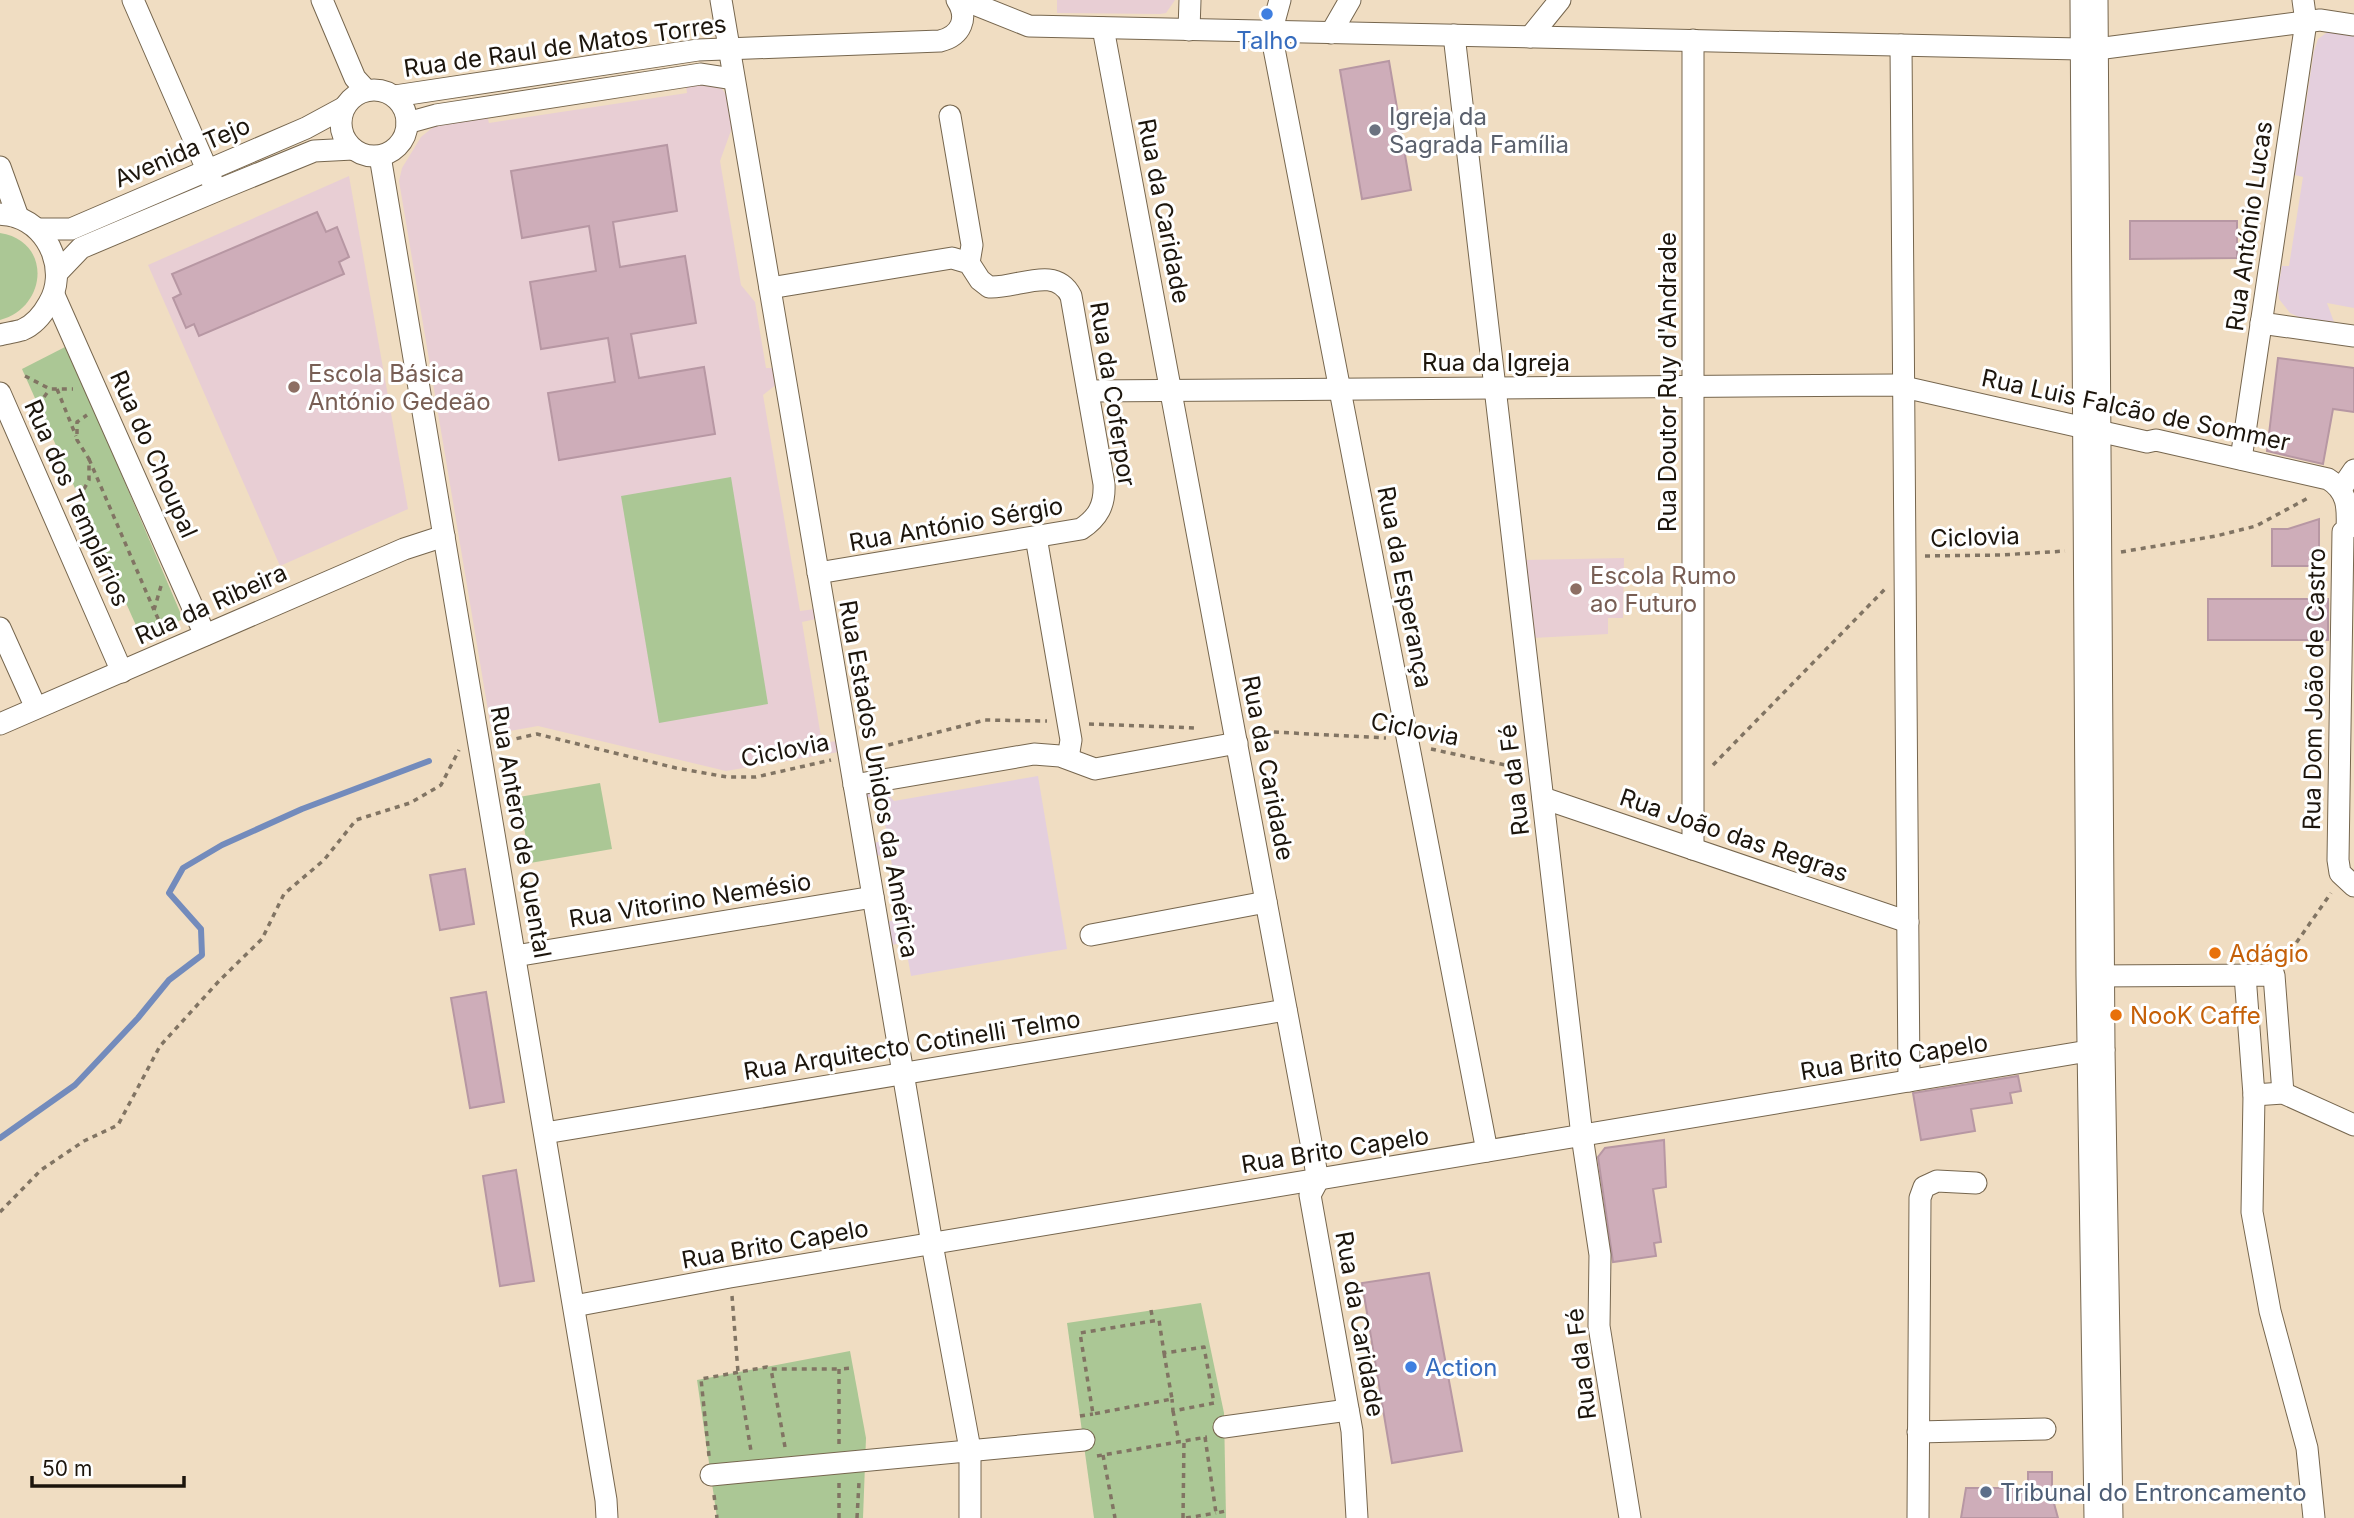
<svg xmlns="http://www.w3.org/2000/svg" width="2354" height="1518" font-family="Inter,sans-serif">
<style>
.commercial{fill:#e4cfdd}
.education{fill:#e8ced4}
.green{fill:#abc795}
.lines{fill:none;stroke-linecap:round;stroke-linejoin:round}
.stream{stroke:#738bbc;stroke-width:6}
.building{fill:#ceadb9;stroke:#b797a3;stroke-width:2}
.minor-casing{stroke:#76664e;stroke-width:23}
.path{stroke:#817463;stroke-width:3.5;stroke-dasharray:5 5;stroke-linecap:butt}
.minor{stroke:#fff;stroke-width:21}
.shop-dot{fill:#3f7fe0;stroke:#fff;stroke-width:2.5}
.worship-dot{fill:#6b7280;stroke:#fff;stroke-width:2.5}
.education-dot{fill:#8d6e63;stroke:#fff;stroke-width:2.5}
.food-dot{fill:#e8710a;stroke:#fff;stroke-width:2.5}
.service-dot{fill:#5c6f8a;stroke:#fff;stroke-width:2.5}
.labels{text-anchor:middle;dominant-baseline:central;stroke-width:6;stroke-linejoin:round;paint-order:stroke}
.shop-label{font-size:24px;fill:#366cbe;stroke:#fff}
.street-label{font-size:24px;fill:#1c150c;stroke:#fff}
.worship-label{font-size:24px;fill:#5b616d;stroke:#fff;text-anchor:start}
.education-label{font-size:24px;fill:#785e54;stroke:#fff;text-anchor:start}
.food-label{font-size:24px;fill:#c56008;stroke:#fff;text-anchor:start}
.service-label{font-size:24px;fill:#4e5e75;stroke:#fff;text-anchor:start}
</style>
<rect width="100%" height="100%" fill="#f0ddc2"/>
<g class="commercial">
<path d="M2329 31 2354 32V308L2327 303 2334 322 2299 317 2290 313 2279 299 2278 289 2282 266H2289L2303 177 2295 175 2314 51 2318 39Z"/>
<path d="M1038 776 1067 949 911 976 905 943 890 945 886 922 901 919 890 854 875 856 873 843 888 840 880 796 865 798 866 793 883 788 894 801Z"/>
</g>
<g class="education">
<path d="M1057 0H1175L1166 13 1160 14 1057 13Z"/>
<path d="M703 83 720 86 727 96 733 125 720 161 741 285 755 302 766 368H774L777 384 763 395 800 611 815 609 816 619 802 622 822 743 837 741 839 752 726 771 538 726 492 734 399 181 402 168 421 137 437 124 487 116 489 123 687 93 686 85Z"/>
<path d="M349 176 408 509 280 566 148 265Z"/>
<path d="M1624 558 1623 618H1608V634L1533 638 1524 560Z"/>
</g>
<g class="green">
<path d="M0 233C52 241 48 307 0 320Z"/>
<path d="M67 346 183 619 142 639 22 369Z"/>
<path d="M731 477 768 704 659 723 621 496Z"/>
<path d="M600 783 612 849 530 863 519 797Z"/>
<path d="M1201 1303 1224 1413 1226 1518H1094L1067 1323Z"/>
<path d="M850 1351 866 1438 863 1518H717L697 1380Z"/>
</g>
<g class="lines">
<path class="stream" d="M0 1138 75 1085 138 1018 169 980 202 955 201 929 169 893 183 868 222 845 302 809 429 761"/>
</g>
<g class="building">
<path d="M1389 61 1411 190 1362 199 1340 70Z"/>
<path d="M667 145 677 211 613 222 620 267 685 256 696 323 631 334 639 378 704 367 715 434 559 460 548 393 615 382 608 338 541 349 530 282 596 271 589 226 522 238 511 171Z"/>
<path d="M317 212 326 232 337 227 349 257 339 262 344 274 199 336 194 324 186 328 173 298 181 294 172 274Z"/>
<path d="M2130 221H2237V258L2130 259Z"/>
<path d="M2278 358 2354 368V412L2333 409 2323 464 2267 451Z"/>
<path d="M2319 519V566H2272V529H2288Z"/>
<rect x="2208" y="599" width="120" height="41"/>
<path d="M465 869 474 924 440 930 430 875Z"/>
<path d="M486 992 504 1102 470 1108 451 998Z"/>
<path d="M2018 1076 2021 1091 2010 1093 2012 1103 1971 1109 1975 1131 1921 1140 1913 1093Z"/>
<path d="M1664 1140 1666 1187 1653 1189 1661 1242 1654 1243 1656 1256 1613 1262 1598 1157 1605 1148Z"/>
<path d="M516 1170 534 1281 500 1286 483 1176Z"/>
<path d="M1429 1273 1462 1451 1392 1463 1362 1283Z"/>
<path d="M2028 1472H2052V1496L2058 1518H1961L1966 1488H2028Z"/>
</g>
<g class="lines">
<defs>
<g id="minor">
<path d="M133 0 212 181"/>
<path d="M322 0 355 78 366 90"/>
<path d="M721 0 932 1244 970 1449V1518"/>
<path d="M964 0 1029 26 2081 49H2097L2320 20 2354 25"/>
<path d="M1280 0 1271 33 1487 1151"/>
<path d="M2081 0 2087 976 2095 1518"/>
<path d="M2097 0 2104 1050 2112 1518"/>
<path d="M1103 28 1318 1180 1310 1195 1352 1431 1357 1518"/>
<path d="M1189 30 1190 0"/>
<path d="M1331 33 1350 0"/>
<path d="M1454 35 1582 1136 1600 1255 1599 1326 1630 1518"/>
<path d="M1530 37 1560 0"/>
<path d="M1693 40V849"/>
<path d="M1901 45 1909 1081"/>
<circle cx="374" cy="123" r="33"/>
<path d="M395 96 698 50 940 41C961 36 969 18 957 0"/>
<path d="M950 116 972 245 969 263"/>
<path d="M407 123 436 115 701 74 733 79"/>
<path d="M380 156 606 1500 607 1518"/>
<path d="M0 167 18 217"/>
<path d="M0 214C5 215 11 215 16 217 51 228 67 273 49 303 43 314 34 325 22 330 15 332 7 333 0 335"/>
<path d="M38 229H71L306 128 343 108"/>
<path d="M58 272 81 248 216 191 314 151 353 149"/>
<path d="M770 288 952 258 969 263 980 280 989 287C1017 289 1055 264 1071 296L1104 484C1105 505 1098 518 1081 529L818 573"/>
<path d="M54 295 205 635"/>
<path d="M2261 323 2354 336"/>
<path d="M1088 391 1895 385 2147 442 2156 440 2328 479C2348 491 2348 508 2347 529L2343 532 2338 860 2340 873 2354 886"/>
<path d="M0 393 122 672"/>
<path d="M2241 459 2306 22 2303 0"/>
<path d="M2341 489 2354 470"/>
<path d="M1036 537 1071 740 1068 758"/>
<path d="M0 628 36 708"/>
<path d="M0 724 404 549 444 536"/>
<path d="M854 785 1034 754 1060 756 1095 769 1237 743"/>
<path d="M1543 798 1908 922"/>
<path d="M1091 935 1266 902"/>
<path d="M515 956 873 897"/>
<path d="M2245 975 2254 1095 2283 1093 2354 1125"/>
<path d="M2090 976 2274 975 2283 1093"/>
<path d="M2254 1095 2252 1212 2270 1311 2307 1448 2314 1518"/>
<path d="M545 1133 1286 1010"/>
<path d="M574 1306 730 1277 2088 1051 2104 1050"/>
<path d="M1224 1427 1348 1410"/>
<path d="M1918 1432 2045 1429"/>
<path d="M711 1475 1084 1440"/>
<path d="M1918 1518 1920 1198 1924 1187 1937 1181 1976 1183"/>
</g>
</defs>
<use href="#minor" class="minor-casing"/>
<g class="path">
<path d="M25 376 50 389H73"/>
<path d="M57 389 76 436"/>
<path d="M38 405 50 389"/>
<path d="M89 459 154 610"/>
<path d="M79 498 89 480V459L77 440V422L87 415"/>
<path d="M2121 552 2216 536 2256 526 2310 497"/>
<path d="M1925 556 2001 555 2065 551"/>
<path d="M161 586 154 610 163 629"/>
<path d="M1089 724 1197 728"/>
<path d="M1254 731 1386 738"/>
<path d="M497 743 537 734 676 768 727 777H756L831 760"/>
<path d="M1431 749 1519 768"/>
<path d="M869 750 985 720 1047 721"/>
<path d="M1713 765 1886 588"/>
<path d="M2285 959 2331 893"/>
<path d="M0 1212 41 1170 84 1141 118 1125 160 1046 219 981 262 939 284 894 324 860 356 820 410 803 441 785 459 750"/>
<path d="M732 1296 738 1372 751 1451"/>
<path d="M1151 1310 1153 1321"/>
<path d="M1164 1353 1172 1399 1093 1414 1080 1333 1159 1320 1164 1353 1204 1347 1214 1403 1173 1411 1172 1399"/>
<path d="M1173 1411 1179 1442"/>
<path d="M1080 1416 1093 1414"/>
<path d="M1205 1437 1216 1513 1226 1511"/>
<path d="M839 1444V1369L853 1368"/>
<path d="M785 1447 771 1369H839"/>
<path d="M1103 1455 1115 1518"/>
<path d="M709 1456 701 1379 767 1367 771 1369"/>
<path d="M1097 1456 1207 1437"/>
<path d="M714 1495 717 1518"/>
<path d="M839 1518V1483"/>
<path d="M857 1518 859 1482"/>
<path d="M1183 1518 1184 1441"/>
<path d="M1186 1518 1216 1513"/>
</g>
<use href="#minor" class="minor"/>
</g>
<g class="shop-dot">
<circle cx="1267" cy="14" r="7"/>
<circle cx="1411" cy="1367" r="7"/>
</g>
<circle class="worship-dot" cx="1375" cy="130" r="7"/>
<g class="education-dot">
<circle cx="294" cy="387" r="7"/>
<circle cx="1576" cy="589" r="7"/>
</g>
<g class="food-dot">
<circle cx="2215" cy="953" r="7"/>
<circle cx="2116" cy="1015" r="7"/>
</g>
<circle class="service-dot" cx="1986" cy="1492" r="7"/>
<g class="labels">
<g class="shop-label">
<text x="1267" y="40">Talho</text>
<text x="1425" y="1367" text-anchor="start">Action</text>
</g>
<g class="street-label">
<text transform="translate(565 46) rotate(-8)">Rua de Raul de Matos Torres</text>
<text transform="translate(182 152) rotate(-23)">Avenida Tejo</text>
<text transform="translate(1164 211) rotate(79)">Rua da Caridade</text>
<text transform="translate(2249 226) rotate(-82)">Rua António Lucas</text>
<text x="1496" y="362">Rua da Igreja</text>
<text transform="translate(1667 382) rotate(-90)">Rua Doutor Ruy d'Andrade</text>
<text transform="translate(1113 394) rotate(81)">Rua da Coferpor</text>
<text transform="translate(2136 410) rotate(12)">Rua Luis Falcão de Sommer</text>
<text transform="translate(154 454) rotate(66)">Rua do Choupal</text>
<text transform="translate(77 503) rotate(66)">Rua dos Templários</text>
<text transform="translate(956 524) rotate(-10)">Rua António Sérgio</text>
<text transform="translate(1975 537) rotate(-2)">Ciclovia</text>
<text transform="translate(1405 587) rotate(79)">Rua da Esperança</text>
<text transform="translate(211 604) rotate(-24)">Rua da Ribeira</text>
<text transform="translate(2314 689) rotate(-89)">Rua Dom João de Castro</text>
<text transform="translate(1415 729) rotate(11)">Ciclovia</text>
<text transform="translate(785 750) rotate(-11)">Ciclovia</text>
<text transform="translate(1268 768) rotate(79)">Rua da Caridade</text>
<text transform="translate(879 779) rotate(80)">Rua Estados Unidos da América</text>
<text transform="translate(1514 780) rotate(-97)">Rua da Fé</text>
<text transform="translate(521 832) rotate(80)">Rua Antero de Quental</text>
<text transform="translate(1734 835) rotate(19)">Rua João das Regras</text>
<text transform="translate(690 900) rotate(-9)">Rua Vitorino Nemésio</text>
<text transform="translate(912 1045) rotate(-9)">Rua Arquitecto Cotinelli Telmo</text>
<text transform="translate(1894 1057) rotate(-9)">Rua Brito Capelo</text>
<text transform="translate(1335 1150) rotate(-9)">Rua Brito Capelo</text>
<text transform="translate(775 1244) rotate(-10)">Rua Brito Capelo</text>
<text transform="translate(1360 1324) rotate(80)">Rua da Caridade</text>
<text transform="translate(1581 1364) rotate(-97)">Rua da Fé</text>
</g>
<g class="worship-label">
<text x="1389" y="116">Igreja da<tspan x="1389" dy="28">Sagrada Família</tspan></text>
</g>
<g class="education-label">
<text x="308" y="373">Escola Básica<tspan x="308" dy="28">António Gedeão</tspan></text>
<text x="1590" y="575">Escola Rumo<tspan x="1590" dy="28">ao Futuro</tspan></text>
</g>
<g class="food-label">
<text x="2229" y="953">Adágio</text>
<text x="2130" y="1015">NooK Caffe</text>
</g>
<g class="service-label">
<text x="2000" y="1492">Tribunal do Entroncamento</text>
</g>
</g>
<path d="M32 1476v10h152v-10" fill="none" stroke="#1c150c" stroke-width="3.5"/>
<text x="42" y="1476" font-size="21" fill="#1c150c" stroke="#ffffff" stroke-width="5" paint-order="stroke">50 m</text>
</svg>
